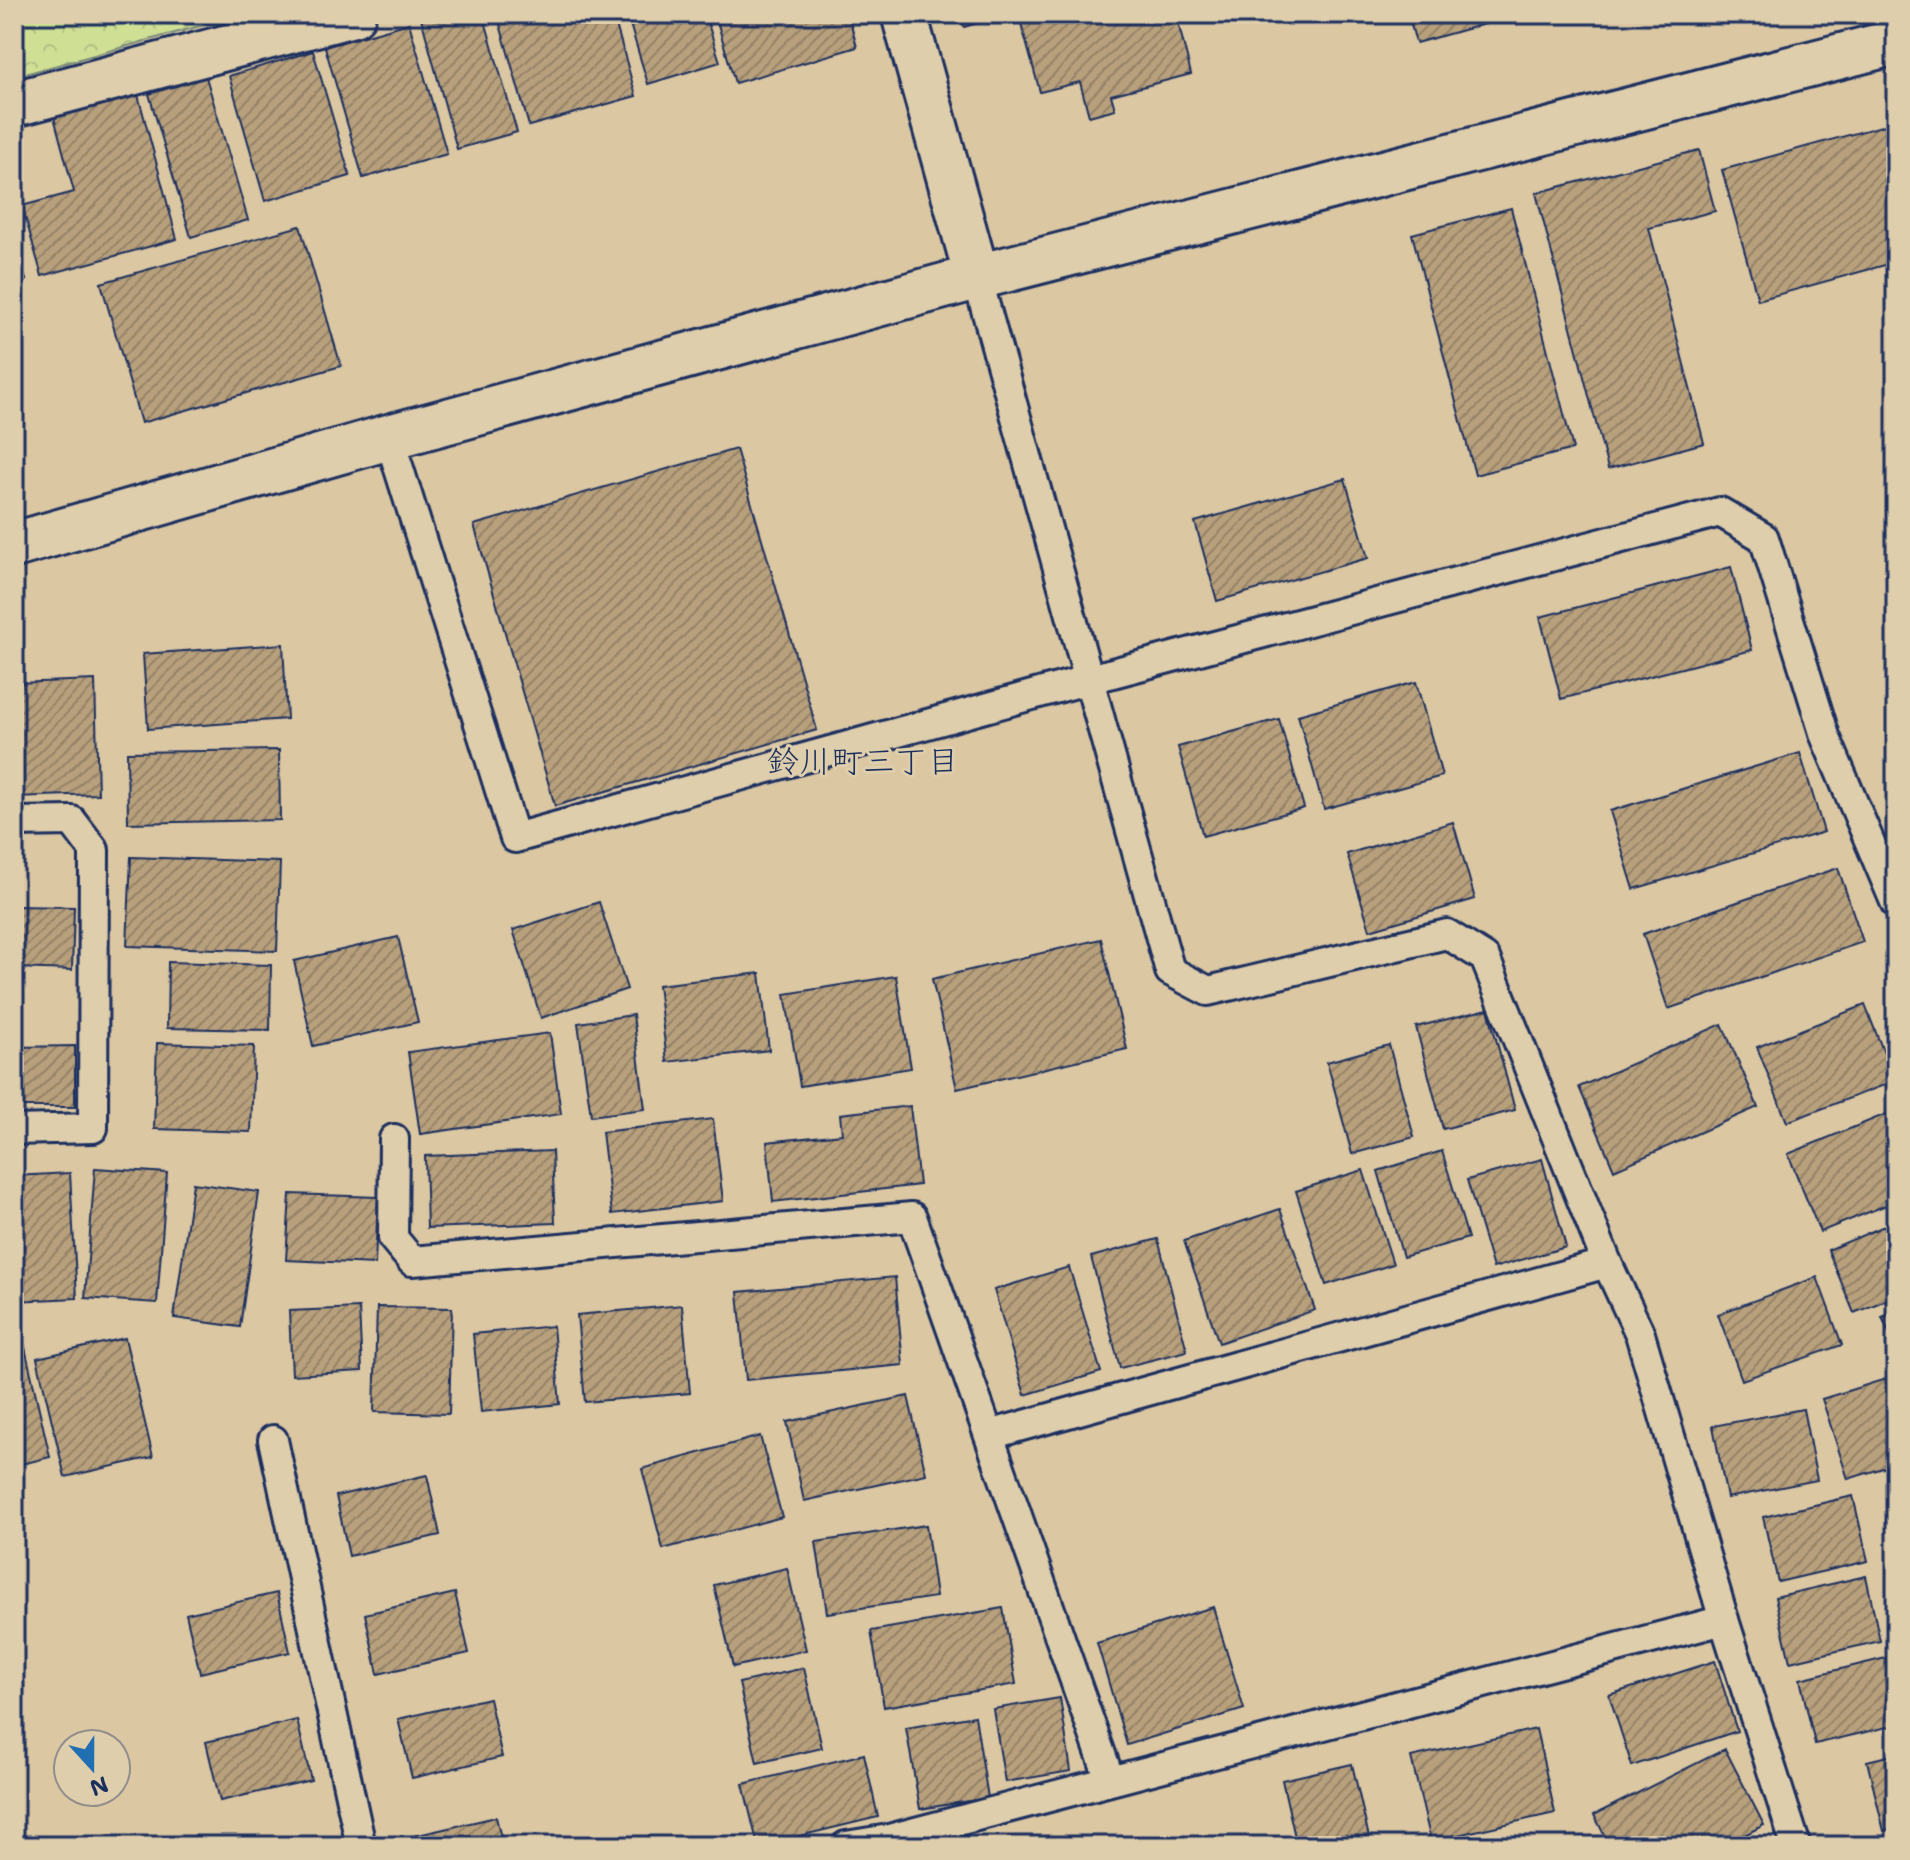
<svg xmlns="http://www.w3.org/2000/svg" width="1910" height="1860" font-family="'Shantell Sans','Klee One',sans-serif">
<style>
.forest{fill:url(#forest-crowns);stroke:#758879;stroke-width:2}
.building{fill:url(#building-hatch);stroke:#1b2f5e;stroke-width:2}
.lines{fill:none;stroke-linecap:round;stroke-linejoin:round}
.service-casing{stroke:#1b2f5e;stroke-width:34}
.minor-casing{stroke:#1b2f5e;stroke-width:50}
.tertiary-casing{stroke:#1b2f5e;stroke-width:50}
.service{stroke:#dfceab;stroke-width:28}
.minor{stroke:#dfceab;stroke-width:44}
.tertiary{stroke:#dfceab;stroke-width:44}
.labels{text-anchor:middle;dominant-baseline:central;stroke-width:6;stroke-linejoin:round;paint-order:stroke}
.neighbourhood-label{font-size:32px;fill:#1b2f5e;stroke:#dfceab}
</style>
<defs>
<pattern id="forest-crowns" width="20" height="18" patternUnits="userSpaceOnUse" patternTransform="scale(2)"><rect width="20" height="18" fill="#cfe094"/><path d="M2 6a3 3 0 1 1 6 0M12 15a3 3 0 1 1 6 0" fill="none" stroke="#b1c082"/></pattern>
<pattern id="building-hatch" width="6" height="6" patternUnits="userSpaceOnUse" patternTransform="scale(2)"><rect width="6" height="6" fill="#b8a07b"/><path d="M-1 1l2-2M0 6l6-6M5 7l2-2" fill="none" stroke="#958368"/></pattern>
</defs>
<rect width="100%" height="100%" fill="#dbc7a2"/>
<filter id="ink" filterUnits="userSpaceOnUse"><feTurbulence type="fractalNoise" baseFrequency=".0125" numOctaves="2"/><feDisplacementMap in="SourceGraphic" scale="16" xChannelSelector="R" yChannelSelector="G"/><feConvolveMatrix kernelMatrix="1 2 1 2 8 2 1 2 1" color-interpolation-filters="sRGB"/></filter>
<g filter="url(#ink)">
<path class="forest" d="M14 14H244L14 77Z"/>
<g class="building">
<path d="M434 14H483L517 132 457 149 421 18Z"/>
<path d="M497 14H613L636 96 529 126Z"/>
<path d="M627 14H705L720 62 648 84Z"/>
<path d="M715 14H848L857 47 735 83Z"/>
<path d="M960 14H1008L964 27Z"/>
<path d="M1055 14H1176L1191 74 1111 95 1115 109 1089 116 1080 82 1040 92 1021 23Z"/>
<path d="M1408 14H1521L1416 43Z"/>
<path d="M409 23 447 154 363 178 325 47Z"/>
<path d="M313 51 350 176 265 201 229 76Z"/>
<path d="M206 77 248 220 191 237 149 94Z"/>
<path d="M138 95 177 239 42 276 22 206 74 192 54 117Z"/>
<path d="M1896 122V262L1758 300 1722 170Z"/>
<path d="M1699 150 1715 211 1649 228 1704 443 1608 469 1536 193Z"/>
<path d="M1511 208 1573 449 1475 475 1412 234Z"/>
<path d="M300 226 341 366 141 423 101 283Z"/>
<path d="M14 241 26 280 14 284Z"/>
<path d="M736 449 817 730 555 806 474 525Z"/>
<path d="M1345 479 1368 558 1217 601 1195 522Z"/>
<path d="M1731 567 1752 650 1561 699 1540 617Z"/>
<path d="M283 644 287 719 148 729 143 654Z"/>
<path d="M95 680 98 794 14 797V683Z"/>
<path d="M1416 682 1442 776 1324 809 1298 715Z"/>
<path d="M1279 719 1304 808 1203 836 1178 747Z"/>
<path d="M279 750 280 820 128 823 127 752Z"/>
<path d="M1800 753 1824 832 1634 889 1610 811Z"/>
<path d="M1453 822 1475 899 1370 930 1347 854Z"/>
<path d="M131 857 280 862 277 951 127 946Z"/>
<path d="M1838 868 1863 942 1668 1009 1643 934Z"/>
<path d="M599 902 627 989 541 1018 513 930Z"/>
<path d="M14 906 74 907 72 970 14 968Z"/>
<path d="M398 937 418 1022 313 1046 294 961Z"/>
<path d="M1101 939 1127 1049 957 1089 932 979Z"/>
<path d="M168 962 271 965 270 1030 167 1028Z"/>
<path d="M760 973 769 1050 667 1062 658 985Z"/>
<path d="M896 976 911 1068 800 1086 785 994Z"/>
<path d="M1865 1005 1895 1081 1787 1122 1757 1047Z"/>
<path d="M1488 1009 1515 1110 1443 1129 1416 1027Z"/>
<path d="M633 1015 645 1109 591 1116 578 1023Z"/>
<path d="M1722 1024 1758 1107 1614 1170 1579 1087Z"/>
<path d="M550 1033 561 1114 420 1134 408 1052Z"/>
<path d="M157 1043 254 1046 251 1132 154 1129Z"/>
<path d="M1389 1045 1414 1137 1352 1154 1327 1062Z"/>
<path d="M75 1046V1107H14V1047Z"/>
<path d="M910 1106 919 1185 773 1202 767 1142 842 1134 840 1114Z"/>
<path d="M1896 1110V1201L1820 1232 1788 1154Z"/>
<path d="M713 1119 723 1201 612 1214 602 1132Z"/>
<path d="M552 1151 555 1223 427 1228 425 1156Z"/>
<path d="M1442 1151 1468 1238 1403 1257 1378 1171Z"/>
<path d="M1542 1159 1566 1247 1493 1268 1467 1180Z"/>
<path d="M95 1168 167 1173 157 1303 85 1298Z"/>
<path d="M1363 1170 1393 1264 1326 1285 1296 1191Z"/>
<path d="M70 1173 77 1298 14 1301V1176Z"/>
<path d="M193 1183 259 1192 240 1327 174 1318Z"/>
<path d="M290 1194 378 1197 375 1264 286 1260Z"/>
<path d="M1280 1209 1315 1310 1219 1343 1184 1241Z"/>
<path d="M1896 1221V1296L1854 1313 1828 1250Z"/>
<path d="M1158 1239 1187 1351 1120 1368 1091 1257Z"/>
<path d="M1069 1267 1101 1372 1025 1395 994 1290Z"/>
<path d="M895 1277 903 1365 746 1380 738 1292Z"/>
<path d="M1817 1277 1842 1345 1742 1380 1718 1314Z"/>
<path d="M682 1305 690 1393 585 1402 577 1315Z"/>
<path d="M377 1307 452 1308 449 1414 374 1412Z"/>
<path d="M359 1308 362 1371 292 1375 289 1311Z"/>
<path d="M1896 1311V1349L1882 1317Z"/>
<path d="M553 1326 560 1404 481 1412 473 1334Z"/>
<path d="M125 1338 153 1457 65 1477 37 1358Z"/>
<path d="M23 1339 50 1457 14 1466V1340Z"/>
<path d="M1895 1376 1896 1464 1848 1479 1822 1399Z"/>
<path d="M908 1396 926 1474 804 1501 787 1422Z"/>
<path d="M1803 1409 1817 1480 1727 1498 1713 1426Z"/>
<path d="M760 1436 782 1517 663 1549 642 1469Z"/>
<path d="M427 1475 440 1535 349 1556 336 1496Z"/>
<path d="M1853 1496 1868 1561 1778 1582 1763 1517Z"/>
<path d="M926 1525 936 1597 827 1613 816 1542Z"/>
<path d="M787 1568 806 1650 733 1667 714 1585Z"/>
<path d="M1866 1576 1880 1641 1790 1662 1775 1597Z"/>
<path d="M277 1593 290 1652 200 1673 186 1614Z"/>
<path d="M455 1593 469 1653 378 1674 365 1614Z"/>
<path d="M1213 1607 1244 1709 1127 1745 1097 1643Z"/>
<path d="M1003 1608 1016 1684 884 1707 871 1631Z"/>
<path d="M1890 1657 1896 1684V1725L1815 1744 1800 1679Z"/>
<path d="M1715 1661 1737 1731 1632 1766 1609 1695Z"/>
<path d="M804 1668 822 1748 757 1763 739 1683Z"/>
<path d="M489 1698 502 1757 412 1778 398 1719Z"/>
<path d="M1060 1698 1071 1771 1005 1782 993 1709Z"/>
<path d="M975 1716 988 1798 920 1809 906 1728Z"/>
<path d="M297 1720 311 1780 220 1801 206 1742Z"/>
<path d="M1536 1729 1555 1813 1431 1841 1411 1757Z"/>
<path d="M1725 1749 1764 1825 1723 1846H1610L1594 1815Z"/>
<path d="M864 1754 878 1817 758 1846 743 1784Z"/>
<path d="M1896 1754V1828L1884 1831 1867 1761Z"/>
<path d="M1352 1764 1371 1846H1297L1282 1780Z"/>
<path d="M496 1817 503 1846H407L405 1838Z"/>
</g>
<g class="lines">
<defs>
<g id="service">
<path d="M389 437 515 838 1090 679 1720 512 1764 538 1825 736 1896 904"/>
<path d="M14 822 72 821 94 850 93 1128 14 1130"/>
<path d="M394 1139 393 1238 412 1261 912 1217 1110 1780"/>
<path d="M989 1435 1607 1263"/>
<path d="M273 1440 361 1846"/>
<path d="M1724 1620 1796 1846"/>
<path d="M846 1846 889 1839 1724 1620 1640 1334 1607 1263 1485 958 1447 934 1208 991 1170 971 977 277"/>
</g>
<g id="minor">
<path d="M904 14 977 277"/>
<path d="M14 104 353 14"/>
</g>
<path id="tertiary" d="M14 545 389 437 977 277 1896 42"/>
</defs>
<use href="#service" class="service-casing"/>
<use href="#minor" class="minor-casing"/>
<use href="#tertiary" class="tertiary-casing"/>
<use href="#service" class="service"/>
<use href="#minor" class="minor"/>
<use href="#tertiary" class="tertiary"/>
</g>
</g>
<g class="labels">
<g class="neighbourhood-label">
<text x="863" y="760">鈴川町三丁目</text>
</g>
</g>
<rect width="1910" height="1860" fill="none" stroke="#dfceab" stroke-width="48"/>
<rect x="24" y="24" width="1862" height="1812" fill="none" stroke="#1b2f5e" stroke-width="3" filter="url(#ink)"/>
<g transform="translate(92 1768) rotate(159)"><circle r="38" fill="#dfceab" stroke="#918e8c" stroke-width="2"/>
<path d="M0-6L14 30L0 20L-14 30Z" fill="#1f6fb2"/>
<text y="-12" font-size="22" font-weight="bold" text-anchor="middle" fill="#1b2f5e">N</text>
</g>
</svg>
